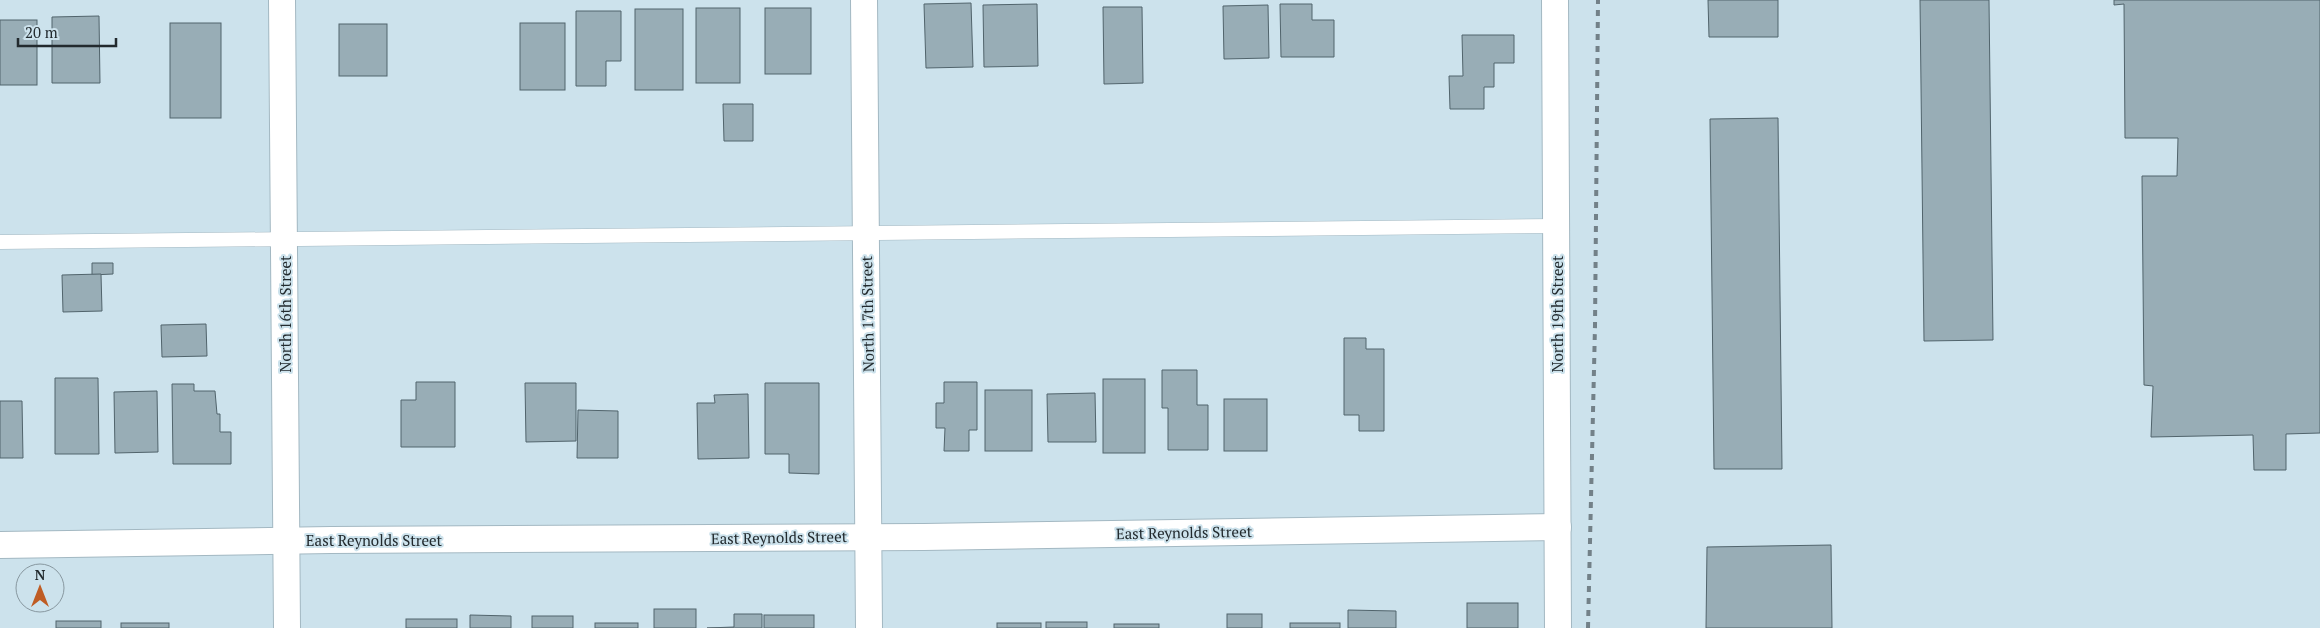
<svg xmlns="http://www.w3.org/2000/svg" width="2320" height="628" font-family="'PT Serif',serif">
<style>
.building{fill:#98adb6;stroke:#51646c}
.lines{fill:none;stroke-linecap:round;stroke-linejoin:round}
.lane-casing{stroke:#a3b8c2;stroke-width:15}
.street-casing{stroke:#a3b8c2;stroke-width:28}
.lane{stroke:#fff;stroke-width:14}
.street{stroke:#fff;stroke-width:26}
.rail{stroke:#738188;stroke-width:4;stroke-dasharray:6 6;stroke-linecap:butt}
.labels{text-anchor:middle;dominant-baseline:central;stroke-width:4;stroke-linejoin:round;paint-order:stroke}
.street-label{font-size:15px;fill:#222a2e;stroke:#cce2ec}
</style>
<rect width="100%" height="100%" fill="#cce2ec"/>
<g class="building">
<path d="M1708 0H1778V37H1709Z"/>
<path d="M1920 0H1989L1993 340 1924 341Z"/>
<path d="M2114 0H2320V433L2286 434V470H2254L2253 435 2151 437 2153 386 2144 385 2142 176H2177L2178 138H2125L2124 4 2114 5Z"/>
<path d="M971 3 973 67 926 68 924 4Z"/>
<path d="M1037 4 1038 66 984 67 983 5Z"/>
<path d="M1280 4H1312V20H1334V57H1281Z"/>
<path d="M1268 5 1269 58 1224 59 1223 6Z"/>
<path d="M1103 7H1142L1143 83 1104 84Z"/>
<rect x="696" y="8" width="44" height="75"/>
<rect x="765" y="8" width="46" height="66"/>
<rect x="635" y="9" width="48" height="81"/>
<path d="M576 11H621V61H606V86H576Z"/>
<path d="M99 16 100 83H52V17Z"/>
<rect x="0" y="20" width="37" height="65"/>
<rect x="170" y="23" width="51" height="95"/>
<rect x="520" y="23" width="45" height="67"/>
<rect x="339" y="24" width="48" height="52"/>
<path d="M1462 35H1514V63H1494V87H1484V109H1450L1449 76H1463Z"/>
<path d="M723 104H753V141H724Z"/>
<path d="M1778 118 1782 469H1714L1710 119Z"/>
<path d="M92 263H113V274L92 275Z"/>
<path d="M101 274 102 311 63 312 62 275Z"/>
<path d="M206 324 207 356 162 357 161 325Z"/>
<path d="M1344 338H1366V349H1384V431H1359V415H1344Z"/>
<path d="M1162 370H1197V405H1208V450H1168V408H1162Z"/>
<path d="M55 378H98L99 454H55Z"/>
<rect x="1103" y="379" width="42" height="74"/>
<path d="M416 382H455V447H401V400H416Z"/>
<path d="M944 382H977V430H969V451H944L945 428H936V403H944Z"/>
<path d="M525 383H576V441L526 442Z"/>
<path d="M765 383H819V474L789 473V454H765Z"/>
<path d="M172 384H194V391H215L217 414H220V432H231V464H173Z"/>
<rect x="985" y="390" width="47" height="61"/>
<path d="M157 391 158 452 115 453 114 392Z"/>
<path d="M1095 393 1096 442H1048L1047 394Z"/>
<path d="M748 394 749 458 698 459 697 403H715L714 395Z"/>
<rect x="1224" y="399" width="43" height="52"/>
<path d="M0 401H22L23 458H0Z"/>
<path d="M578 410 618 411V458H577Z"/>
<path d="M1831 545 1832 628H1706L1707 547Z"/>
<rect x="1467" y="603" width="51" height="25"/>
<rect x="654" y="609" width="42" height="19"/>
<path d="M1348 610 1396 611V628H1348Z"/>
<path d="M734 614H762V628H707L734 627Z"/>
<rect x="1227" y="614" width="35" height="14"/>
<path d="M470 615 511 616V628H470Z"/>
<rect x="764" y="615" width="50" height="13"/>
<rect x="532" y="616" width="41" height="12"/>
<rect x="406" y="619" width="51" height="9"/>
<rect x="56" y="621" width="45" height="7"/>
<rect x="1046" y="622" width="41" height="6"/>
<rect x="121" y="623" width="48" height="5"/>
<rect x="595" y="623" width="43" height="5"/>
<rect x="997" y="623" width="44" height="5"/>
<rect x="1290" y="623" width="50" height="5"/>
<rect x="1114" y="624" width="45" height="4"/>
</g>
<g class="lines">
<defs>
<path id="lane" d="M0 242 1557 226"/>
<g id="street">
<path d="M282 0 287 628"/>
<path d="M864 0 869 628"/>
<path d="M1555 0 1558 628"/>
<path d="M0 545 331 540 924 537 1558 527"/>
</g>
</defs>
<use href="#lane" class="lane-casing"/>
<use href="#street" class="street-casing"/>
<use href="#lane" class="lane"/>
<use href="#street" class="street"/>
<path class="rail" d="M1588 628 1595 326 1598 0"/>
</g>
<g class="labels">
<g class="street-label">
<text transform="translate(285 314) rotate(-90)">North 16th Street</text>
<text transform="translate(867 314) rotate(-91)">North 17th Street</text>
<text transform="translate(1557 314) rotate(-90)">North 19th Street</text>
<text transform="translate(1184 532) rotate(-1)">East Reynolds Street</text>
<text transform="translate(779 537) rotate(-1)">East Reynolds Street</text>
<text x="374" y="540">East Reynolds Street</text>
</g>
</g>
<g transform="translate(40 588)"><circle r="24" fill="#cce2ec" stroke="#8898a0"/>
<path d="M0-4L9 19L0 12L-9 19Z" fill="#bf5c24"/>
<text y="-8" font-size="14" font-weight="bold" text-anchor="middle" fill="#222a2e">N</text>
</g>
<path d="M18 38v8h98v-8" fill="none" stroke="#222a2e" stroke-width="2.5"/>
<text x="25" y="38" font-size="15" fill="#222a2e" stroke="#cce2ec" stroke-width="4" paint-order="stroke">20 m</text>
</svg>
